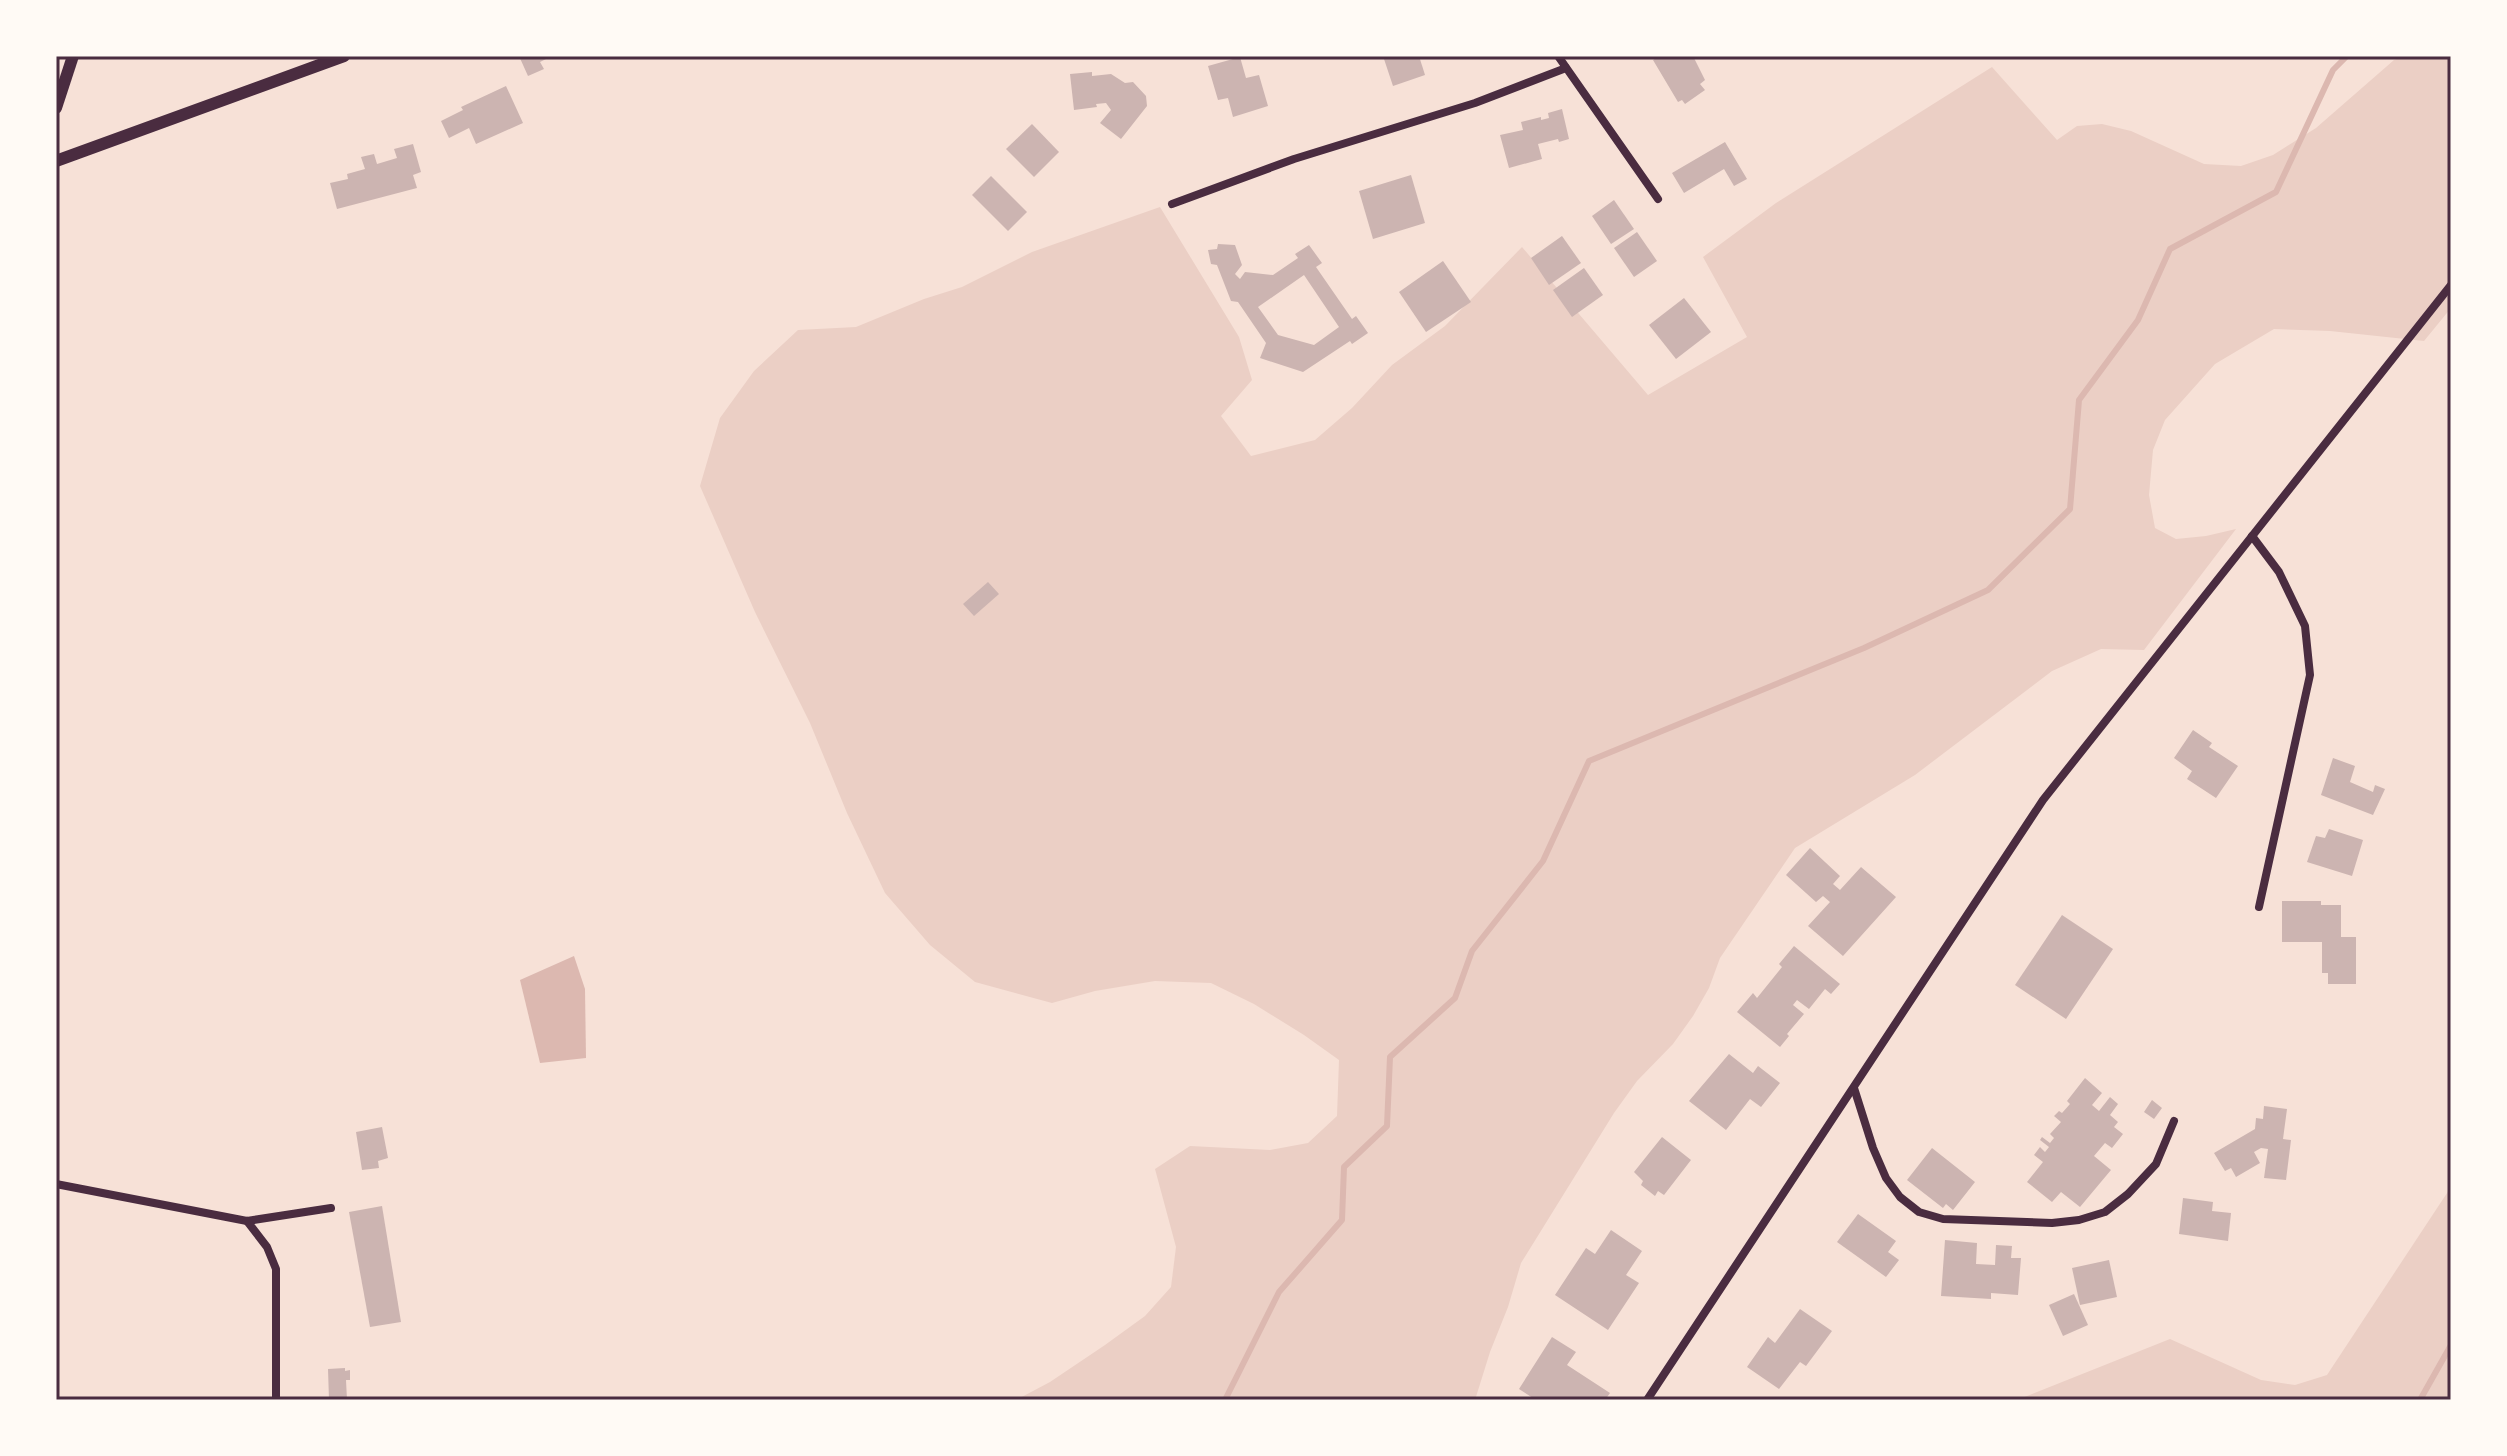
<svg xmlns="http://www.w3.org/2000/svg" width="2507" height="1456" font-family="Signika,sans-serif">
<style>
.green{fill:#ebcfc5}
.water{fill:#dcb8b0}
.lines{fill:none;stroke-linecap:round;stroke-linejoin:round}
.stream{stroke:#dcb8b0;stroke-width:6}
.building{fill:#ccb4b1;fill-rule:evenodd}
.minor{stroke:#4a2c40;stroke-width:8}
.tertiary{stroke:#4a2c40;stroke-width:12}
.neatline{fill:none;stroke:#4a2c40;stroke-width:3}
</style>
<rect width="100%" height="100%" fill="#f7e1d7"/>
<g class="green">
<path d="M2404 56H2451V308L2424 341 2330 331 2274 329 2215 364 2165 420 2153 450 2149 495 2155 528 2176 539 2206 536 2236 529 2144 650 2101 649 2052 671 1915 775 1795 848 1720 958 1709 988 1693 1016 1673 1044 1637 1081 1614 1113 1521 1263 1508 1307 1490 1352 1475 1400H1016L1050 1382 1105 1345 1145 1316 1171 1287 1176 1247 1155 1169 1190 1146 1270 1150 1308 1143 1337 1116 1339 1060 1304 1035 1254 1004 1211 983 1155 981 1095 991 1052 1003 975 982 930 945 885 893 847 813 810 723 755 612 700 486 720 418 754 371 798 330 856 327 924 299 962 287 1032 252 1160 207 1239 337 1252 380 1221 416 1251 456 1315 440 1352 408 1392 365 1445 326 1522 247 1648 395 1747 337 1703 257 1776 203 1992 67 2057 140 2077 126 2102 124 2131 131 2204 164 2241 166 2273 155 2316 128 2394 60Z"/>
<path d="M2451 1187V1400H2017L2170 1339 2261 1380 2295 1385 2327 1375Z"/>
</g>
<path class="water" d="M574 956 585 989 586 1058 540 1063 520 980Z"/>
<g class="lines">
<g class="stream">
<path d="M1225 1400 1279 1292 1342 1220 1344 1167 1387 1126 1390 1057 1455 998 1472 951 1543 861 1589 761 1864 648 1988 590 2070 509 2079 400 2138 320 2170 249 2276 192 2333 70 2347 56"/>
<path d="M2420 1400 2451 1345"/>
</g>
</g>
<g class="building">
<path d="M519 56H552L540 62 544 69 528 76Z"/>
<path d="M1383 56H1419L1425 75 1393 86Z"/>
<path d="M1660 56H1693L1705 80 1700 84 1705 90 1685 104 1682 100 1678 102 1653 60Z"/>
<path d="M1240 57 1246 78 1259 75 1268 106 1233 117 1228 98 1218 100 1208 66Z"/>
<path d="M1092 72V76L1111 74 1125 83 1133 82 1146 96 1147 106 1121 139 1100 123 1111 110 1106 103 1096 104 1097 107 1074 110 1070 74Z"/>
<path d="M506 86 523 123 476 144 469 128 449 138 441 121 463 110 461 107Z"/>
<path d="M1562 109 1569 139 1559 142 1558 139 1538 144 1542 159 1509 168 1500 135 1523 130 1521 122 1541 117V120L1549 118 1548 113Z"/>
<path d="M1032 124 1059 152 1034 177 1006 149Z"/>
<path d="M1725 142 1747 179 1734 186 1724 169 1684 193 1672 173Z"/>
<path d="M413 144 421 172 413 175 417 188 337 209 330 183 348 179 347 174 365 169 361 157 374 154 377 164 397 158 394 149Z"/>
<path d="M1411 175 1425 223 1373 239 1359 191Z"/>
<path d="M991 176 1027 212 1008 231 972 195Z"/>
<path d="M1614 200 1634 229 1611 244 1592 216Z"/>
<path d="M1637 232 1657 261 1634 277 1614 248Z"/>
<path d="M1562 236 1581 263 1549 285 1531 258Z"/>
<path d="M1218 244 1235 245 1242 265 1235 274 1240 279 1245 272 1273 275 1298 258 1295 254 1309 245 1322 263 1316 267 1352 319 1356 316 1368 333 1352 344 1350 341 1303 372 1260 358 1266 343 1238 302 1231 301 1217 265 1211 264 1208 250 1217 249ZM1304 275 1339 327 1314 345 1278 335 1258 307Z"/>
<path d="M1443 261 1471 302 1426 332 1399 292Z"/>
<path d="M1584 268 1603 295 1572 317 1553 290Z"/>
<path d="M1684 298 1711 332 1676 359 1649 325Z"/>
<path d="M988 582 999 594 974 616 963 604Z"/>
<path d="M2193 730 2212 743 2209 747 2238 766 2216 798 2187 779 2192 771 2174 758Z"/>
<path d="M2333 758 2355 766 2350 782 2373 792 2375 785 2385 789 2373 815 2321 795Z"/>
<path d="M2329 829 2363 840 2352 876 2307 862 2316 836 2325 838Z"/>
<path d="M1810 848 1840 876 1833 884 1840 890 1861 867 1896 897 1843 956 1808 926 1830 902 1823 896 1816 902 1786 875Z"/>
<path d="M2282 901H2321V905H2341V937H2356V984H2328V973H2322V942H2282Z"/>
<path d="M2062 915 2113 949 2066 1019 2015 985Z"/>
<path d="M1794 946 1840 984 1831 994 1825 989 1809 1009 1797 1000 1793 1005 1804 1014 1787 1034 1789 1036 1780 1047 1737 1012 1753 993 1757 998 1782 967 1779 964Z"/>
<path d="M1729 1054 1753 1073 1758 1066 1780 1083 1761 1107 1750 1099 1726 1130 1689 1101Z"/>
<path d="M2085 1078 2102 1093 2092 1105 2099 1111 2110 1097 2118 1104 2110 1115 2118 1122 2114 1127 2123 1134 2112 1148 2105 1143 2094 1156 2111 1170 2080 1207 2061 1192 2052 1202 2027 1182 2043 1162 2034 1155 2040 1147 2045 1152 2049 1147 2040 1140 2042 1137 2050 1143 2054 1138 2050 1134 2061 1122 2054 1116 2059 1111 2062 1113 2070 1104 2067 1101Z"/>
<path d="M2152 1100 2162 1108 2154 1119 2144 1112Z"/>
<path d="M2264 1106 2287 1109 2283 1139 2291 1140 2286 1180 2264 1178 2268 1149 2261 1148 2254 1152 2260 1163 2236 1177 2231 1168 2225 1171 2214 1153 2255 1129 2256 1118 2263 1119Z"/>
<path d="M382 1127 388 1158 378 1161 379 1168 362 1170 356 1132Z"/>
<path d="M1662 1137 1691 1160 1664 1195 1658 1191 1655 1196 1641 1185 1643 1181 1634 1172Z"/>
<path d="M1932 1148 1975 1182 1953 1210 1946 1204 1943 1208 1907 1180Z"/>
<path d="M2183 1198 2213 1202 2212 1211 2231 1213 2228 1241 2179 1234Z"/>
<path d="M382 1206 401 1322 370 1327 349 1212Z"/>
<path d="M1858 1214 1896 1241 1888 1252 1899 1260 1886 1277 1837 1242Z"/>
<path d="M1611 1230 1642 1251 1626 1275 1639 1283 1608 1330 1555 1295 1586 1248 1595 1254Z"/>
<path d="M1945 1240 1977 1243 1976 1264 1995 1265 1996 1245 2012 1246 2011 1258H2021L2018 1295 1991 1293V1299L1941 1296Z"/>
<path d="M2109 1260 2117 1297 2080 1305 2072 1268Z"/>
<path d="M2074 1294 2088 1325 2063 1336 2049 1305Z"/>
<path d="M1800 1309 1832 1331 1806 1366 1800 1362 1779 1389 1747 1367 1768 1337 1775 1343Z"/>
<path d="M1552 1337 1576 1352 1567 1365 1610 1393 1605 1400H1536L1519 1389Z"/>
<path d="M345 1368V1371L350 1370V1380H346L347 1400H329L328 1369Z"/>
</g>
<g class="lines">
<g class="minor">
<path d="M1558 56 1658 199"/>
<path d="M1172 204 1294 159 1475 103 1566 68"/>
<path d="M2252 536 2279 572 2305 626 2310 675 2259 907"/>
<path d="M1854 1088 1873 1148 1886 1178 1900 1197 1919 1212 1943 1219 2052 1223 2079 1220 2105 1212 2128 1194 2156 1164 2174 1121"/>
<path d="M56 1184 247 1221 331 1208"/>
<path d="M247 1221 267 1247 276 1269V1400"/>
<path d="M1647 1400 2043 800 2451 285"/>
</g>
<g class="tertiary">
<path d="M56 108 73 56"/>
<path d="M56 161 344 56"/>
</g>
</g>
<rect width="2507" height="1456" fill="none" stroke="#fffaf5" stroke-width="116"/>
<rect x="58" y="58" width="2391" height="1340" class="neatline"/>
</svg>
